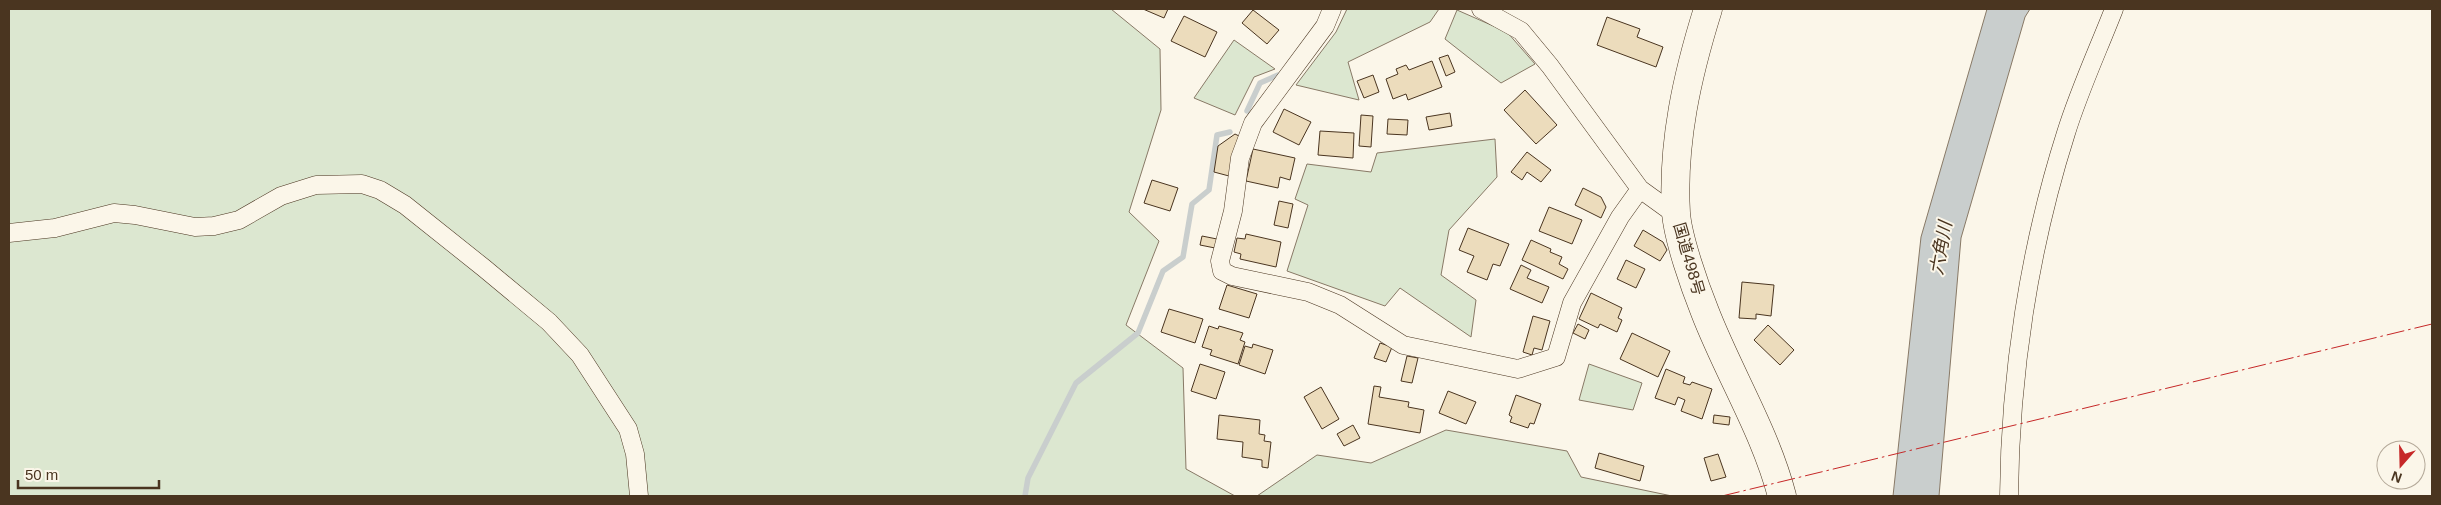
<svg xmlns="http://www.w3.org/2000/svg" width="2441" height="505" font-family="Arial,'Noto Sans JP',sans-serif">
<style>
.green{fill:#dce7d0;stroke:#887966}
.water{fill:#c9cecd;stroke:#887966}
.lines{fill:none;stroke-linecap:round;stroke-linejoin:round}
.stream{stroke:#c9cecd;stroke-width:5.5}
.building{fill:#ecdcbc;stroke:#4a3520}
.minor-casing{stroke:#4a3520;stroke-width:19}
.trunk-casing{stroke:#4a3520;stroke-width:29}
.minor{stroke:#fbf6e9;stroke-width:18}
.trunk{stroke:#fbf6e9;stroke-width:28}
.power{stroke:#c62828;stroke-width:1;stroke-dasharray:18 4 2.5 4;stroke-linecap:butt}
.labels{text-anchor:middle;dominant-baseline:central;stroke-width:4;stroke-linejoin:round;paint-order:stroke}
.street-label{font-size:16px;fill:#4a3520;stroke:#fbf6e9}
.water-label{font-size:18px;font-style:italic;fill:#4a3520;stroke:#fbf6e9}
</style>
<rect width="100%" height="100%" fill="#fbf6e9"/>
<g class="green">
<path d="M9 9H1111L1160 49 1161 110 1129 212 1159 241 1126 325 1183 368 1186 469 1235 496H9Z"/>
<path d="M1347 9H1439L1430 22 1348 62 1359 100 1296 85 1336 32Z"/>
<path d="M1457 10 1507 32 1535 64 1501 83 1445 39Z"/>
<path d="M1234 40 1275 69 1254 77 1235 115 1194 98Z"/>
<path d="M1495 139 1497 177 1449 230 1441 275 1476 300 1471 337 1400 288 1385 306 1287 271 1308 205 1295 199 1307 164 1371 172 1377 153Z"/>
<path d="M1589 364 1642 383 1633 410 1579 400Z"/>
<path d="M1446 430 1567 451 1581 477 1672 496H1257L1317 455 1371 463Z"/>
</g>
<path class="water" d="M1987 9H2030L2025 17 1961 238 1939 496H1893L1921 237Z"/>
<g class="lines">
<g class="stream">
<path d="M1247 111 1260 83 1278 75"/>
<path d="M1025 496 1028 478 1076 383 1138 333 1163 271 1183 257 1192 204 1209 190 1217 135 1230 132"/>
</g>
</g>
<g class="building">
<path d="M1143 9H1168L1164 18Z"/>
<path d="M1253 10 1279 30 1267 44 1242 23Z"/>
<path d="M1184 16 1217 32 1205 57 1171 41Z"/>
<path d="M1607 17 1640 29 1637 37 1663 47 1656 67 1597 45Z"/>
<path d="M1448 55 1455 72 1446 76 1439 58Z"/>
<path d="M1432 61 1442 87 1408 100 1406 94 1393 99 1386 79 1398 74 1396 69 1406 65 1409 70Z"/>
<path d="M1373 75 1379 92 1364 98 1357 81Z"/>
<path d="M1525 90 1557 125 1536 144 1504 110Z"/>
<path d="M1284 109 1311 122 1299 145 1273 132Z"/>
<path d="M1450 113 1452 126 1429 130 1426 117Z"/>
<path d="M1361 115 1373 116 1371 147 1359 146Z"/>
<path d="M1388 119 1408 120 1407 135 1387 134Z"/>
<path d="M1320 131 1354 133 1353 158 1318 155Z"/>
<path d="M1235 134 1239 136 1229 176 1214 172 1218 146Z"/>
<path d="M1253 149 1295 158 1290 180 1280 177 1278 188 1246 181Z"/>
<path d="M1527 152 1551 170 1541 182 1527 172 1522 180 1511 172Z"/>
<path d="M1152 180 1178 188 1170 211 1144 203Z"/>
<path d="M1583 188 1601 197 1606 207 1601 218 1575 205Z"/>
<path d="M1279 201 1293 204 1288 228 1274 225Z"/>
<path d="M1549 207 1582 220 1572 244 1539 231Z"/>
<path d="M1468 228 1509 244 1500 266 1493 264 1487 280 1467 272 1474 256 1459 250Z"/>
<path d="M1643 230 1663 242 1667 250 1660 261 1634 246Z"/>
<path d="M1246 234 1281 242 1276 267 1240 259 1241 254 1234 252 1237 238 1245 239Z"/>
<path d="M1202 236 1217 239 1215 248 1200 245Z"/>
<path d="M1531 240 1551 249 1550 252 1562 257 1559 264 1568 269 1563 279 1522 260Z"/>
<path d="M1626 260 1645 269 1636 288 1617 279Z"/>
<path d="M1521 265 1531 270 1527 278 1549 287 1542 303 1510 289Z"/>
<path d="M1742 282 1774 285 1771 316 1756 314V319L1739 318Z"/>
<path d="M1227 285 1257 294 1249 318 1219 309Z"/>
<path d="M1591 293 1622 308 1618 318 1622 320 1617 332 1600 324 1598 328 1579 319Z"/>
<path d="M1169 309 1203 319 1195 343 1161 332Z"/>
<path d="M1533 316 1550 321 1542 350 1534 348 1532 355 1523 352Z"/>
<path d="M1578 324 1589 330 1585 339 1573 333Z"/>
<path d="M1768 325 1794 350 1780 365 1754 340Z"/>
<path d="M1209 326 1218 329 1219 326 1243 333 1240 340 1245 342 1238 364 1210 355 1212 350 1202 347Z"/>
<path d="M1632 333 1670 351 1658 377 1620 359Z"/>
<path d="M1380 343 1392 347 1386 362 1374 358Z"/>
<path d="M1253 344 1273 350 1265 374 1239 365 1245 346 1252 348Z"/>
<path d="M1407 356 1418 358 1412 383 1401 381Z"/>
<path d="M1200 364 1225 372 1216 399 1191 391Z"/>
<path d="M1666 369 1685 377 1683 383 1690 385 1692 382 1712 389 1702 419 1681 411 1685 400 1678 397 1675 405 1655 398Z"/>
<path d="M1374 386 1381 387 1379 397 1409 402 1408 407 1424 410 1420 433 1368 424Z"/>
<path d="M1321 387 1339 419 1322 429 1304 397Z"/>
<path d="M1448 391 1476 402 1466 424 1439 413Z"/>
<path d="M1516 395 1541 404 1534 424 1530 423 1528 428 1510 422 1512 417 1509 415Z"/>
<path d="M1219 415 1260 420 1259 434 1265 435 1264 441 1271 442 1268 468 1262 467V460L1242 457 1243 442 1217 439Z"/>
<path d="M1714 415 1730 417 1729 425 1713 423Z"/>
<path d="M1353 425 1360 438 1344 446 1337 434Z"/>
<path d="M1599 453 1644 466 1640 481 1595 468Z"/>
<path d="M1718 454 1726 477 1711 481 1704 458Z"/>
</g>
<g class="lines">
<defs>
<g id="minor">
<path d="M1332 9 1325 26 1253 123 1240 158 1233 211 1220 261 1222 271 1232 276 1308 292 1340 305 1403 345 1518 369 1556 357 1572 303 1620 217 1640 189"/>
<path d="M1481 9 1521 31 1550 66 1640 189 1676 215"/>
<path d="M9 233 55 228 114 213 135 215 195 227 214 226 239 220 281 196 316 185 362 184 380 190 405 205 484 268 549 322 580 355 628 429 635 454 639 496"/>
<path d="M2009 496C2010 375 2029 249 2066 133 2079 91 2098 50 2114 9"/>
</g>
<path id="trunk" d="M1708 9C1687 76 1672 143 1676 213 1678 239 1695 287 1705 312 1729 374 1765 431 1782 496"/>
</defs>
<use href="#minor" class="minor-casing"/>
<use href="#trunk" class="trunk-casing"/>
<use href="#minor" class="minor"/>
<use href="#trunk" class="trunk"/>
<path class="power" d="M1722 496 2432 324"/>
</g>
<g class="labels">
<g class="street-label">
<text transform="translate(1689 259) rotate(74)">国道498号</text>
</g>
<g class="water-label">
<text transform="translate(1941 248) rotate(-80)">六角川</text>
</g>
</g>
<rect width="2441" height="505" fill="none" stroke="#4a3520" stroke-width="20"/>
<g transform="translate(2401 465) rotate(200)"><circle r="24" fill="#fbf6e9" stroke="#b4a999"/>
<path d="M0-4L9 19L0 12L-9 19Z" fill="#c62828"/>
<text y="-8" font-size="14" font-weight="bold" text-anchor="middle" fill="#4a3520">N</text>
</g>
<path d="M18 480v8h141v-8" fill="none" stroke="#4a3520" stroke-width="2.5"/>
<text x="25" y="480" font-size="15" fill="#4a3520" stroke="#fbf6e9" stroke-width="4" paint-order="stroke">50 m</text>
</svg>
